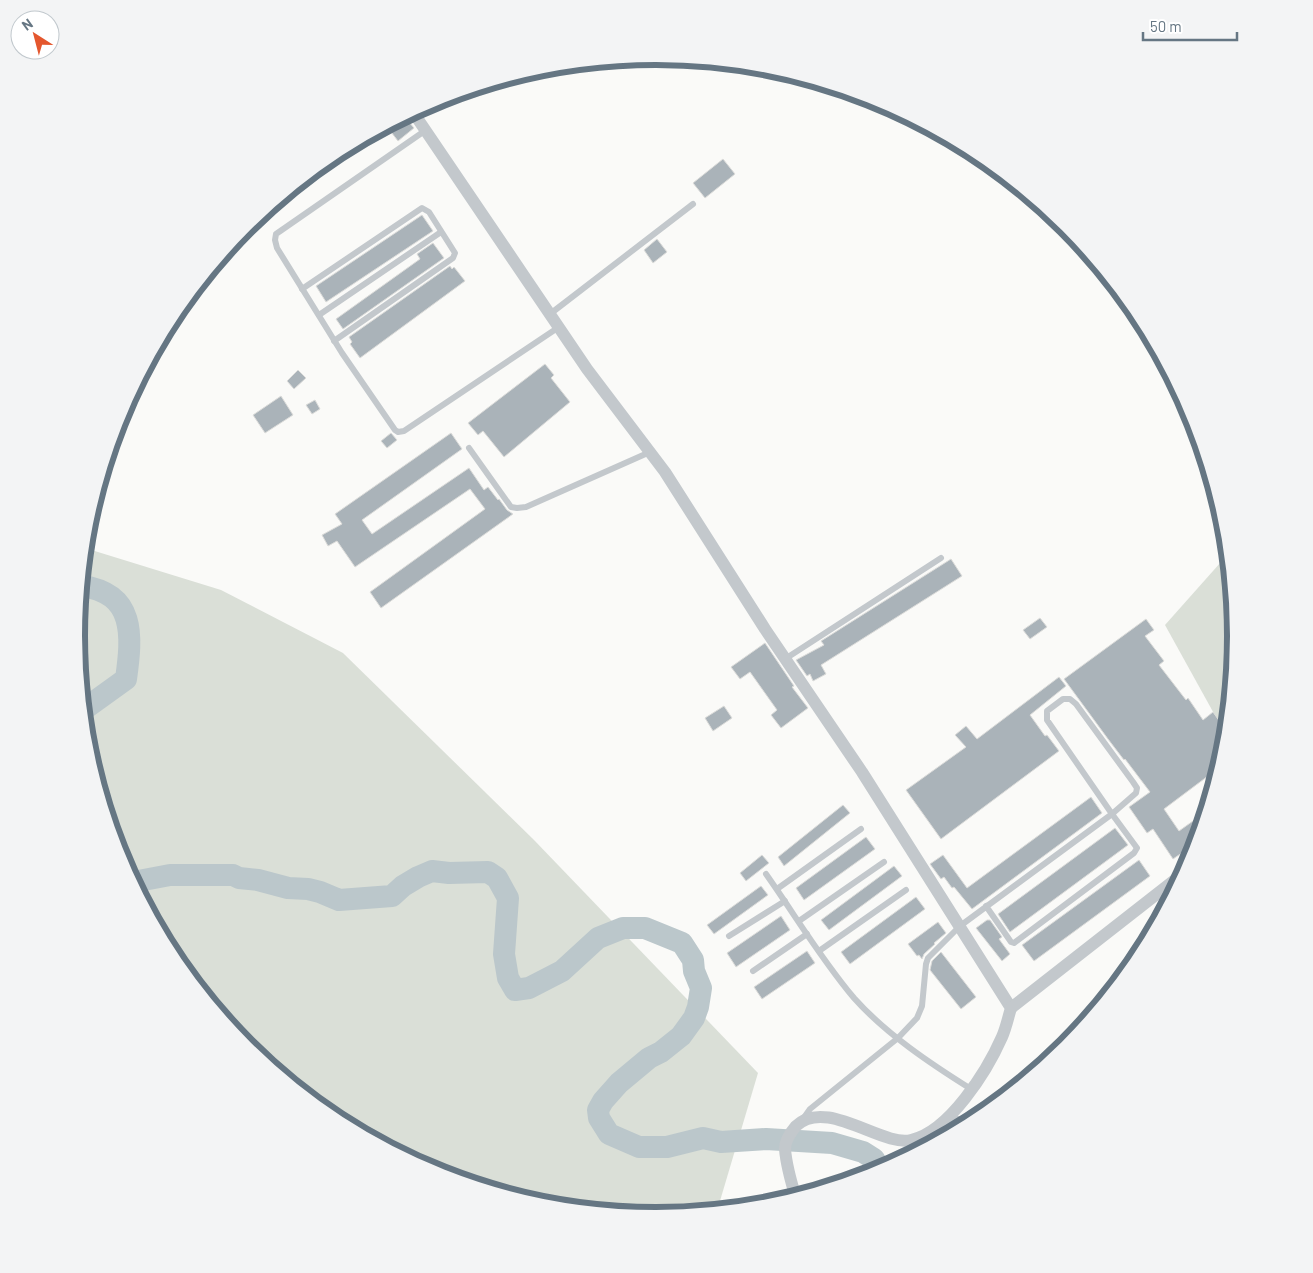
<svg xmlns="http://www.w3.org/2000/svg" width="1313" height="1273" font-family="Barlow,sans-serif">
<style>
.green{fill:#dadfd7}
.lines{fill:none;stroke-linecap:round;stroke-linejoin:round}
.river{stroke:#bbc7cb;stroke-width:22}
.building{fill:#aab3b9;stroke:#dcdcda}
.lane{stroke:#c3c8cc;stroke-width:6}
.street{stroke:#c3c8cc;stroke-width:12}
.rim{fill:none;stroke:#657683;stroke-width:6}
</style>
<rect width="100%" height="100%" fill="#fafaf8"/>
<g class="green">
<path d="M85 548 221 590 343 653 534 840 758 1073 717 1211 656 1217 543 1206 434 1172 334 1119 246 1047 174 959 120 858 87 749 76 636Z"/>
<path d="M1229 553 1237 637 1228 726 1217 719 1165 625Z"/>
</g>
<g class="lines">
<g class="river">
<path d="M81 586C136 593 132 636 126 679L83 710"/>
<path d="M133 882 170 875H233L239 878 258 880 288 888 308 889 320 892 339 900 392 896 403 886 418 877 432 871 449 873 488 872 497 878 508 898 504 954 508 978 515 990 529 988 562 971 598 938 623 928H645L682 943 693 960 694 971 701 988 698 1007 694 1018 681 1036 661 1052 649 1058 619 1083 603 1101 598 1110 599 1118 609 1134 639 1147H667L703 1138 721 1142 766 1139 832 1143 863 1152 874 1159 881 1171"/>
</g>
</g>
<g class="building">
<path d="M404 116 414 128 398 141 388 128Z"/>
<path d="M723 159 735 174 705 198 693 183Z"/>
<path d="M422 215 433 231 326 302 316 286Z"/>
<path d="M657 239 667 252 653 263 644 250Z"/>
<path d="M433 243 444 258 343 329 336 319 420 259 417 254Z"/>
<path d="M450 266 452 269 454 267 465 281 360 358 350 344 352 342 349 337Z"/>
<path d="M545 364 554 375 551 378 570 402 504 457 483 431 478 435 468 423Z"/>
<path d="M298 370 306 378 294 389 287 381Z"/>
<path d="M281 396 293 415 265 433 253 415Z"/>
<path d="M315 400 320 409 312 414 306 405Z"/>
<path d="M391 433 397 440 387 448 381 441Z"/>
<path d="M451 433 462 449 362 520 372 534 469 468 484 490 488 487 498 500 499 499 507 510 513 514 381 608 370 592 485 509 470 489 355 567 337 541 328 546 322 535 342 524 335 514Z"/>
<path d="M951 559 962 576 821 665 826 674 813 681 810 674 807 676 796 660 824 645 821 641Z"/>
<path d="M1040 618 1047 627 1030 639 1023 630Z"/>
<path d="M1146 619 1154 630 1145 636 1164 661 1159 665 1186 700 1188 698 1203 720 1213 712 1227 732 1226 750 1220 767 1164 809 1179 831 1207 811 1198 842 1173 859 1153 829 1147 833 1129 807 1150 792 1125 759 1124 760 1108 739 1064 679Z"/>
<path d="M765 643 794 686 792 687 808 708 781 728 771 715 777 710 750 672 740 679 731 667Z"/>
<path d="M1059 677 1066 686 1030 715 1045 736 1047 735 1059 751 941 839 906 790 966 747 955 735 966 726 977 739Z"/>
<path d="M724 706 732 718 713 731 705 718Z"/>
<path d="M1091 797 1102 813 972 909 954 887 952 888 944 877 941 879 930 864 943 855 967 888Z"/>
<path d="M843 805 850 813 784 866 778 857Z"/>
<path d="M1115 828 1128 845 1010 932 998 914Z"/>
<path d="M866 837 875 849 804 900 796 888Z"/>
<path d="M762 855 769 863 746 881 740 873Z"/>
<path d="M1139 860 1150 876 1034 961 1022 945Z"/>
<path d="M894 866 902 876 829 930 821 920Z"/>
<path d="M761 886 768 895 714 934 707 925Z"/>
<path d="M916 897 925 909 850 964 841 952Z"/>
<path d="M781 916 790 930 736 967 727 953Z"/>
<path d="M987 920H990L1002 937 999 939 1010 954 1002 961 976 928Z"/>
<path d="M938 922 946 933 934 943 935 944 924 954 922 959 919 955 917 956 908 944Z"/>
<path d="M807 951 815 963 762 999 754 987Z"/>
<path d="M941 952 976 997 961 1009 930 970 932 961Z"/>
</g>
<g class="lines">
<g class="lane">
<path d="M426 130 276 234 275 240 277 248 342 353 395 430 398 432 404 431 559 327"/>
<path d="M302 289 422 208 429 212 455 253 453 258 334 341"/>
<path d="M550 314 693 204"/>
<path d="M319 315 441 232"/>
<path d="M469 448 511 507 517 508 526 507 650 452"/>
<path d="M785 659 941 558"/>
<path d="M766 874C795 915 821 959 854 998 886 1034 931 1064 971 1089"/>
<path d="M777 889 861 829"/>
<path d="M799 921 884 862"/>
<path d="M729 936 785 901"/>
<path d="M819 951 906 890"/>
<path d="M753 971 807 934"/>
<path d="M949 1116 971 1123"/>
<path d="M803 1119 810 1109 898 1038 917 1018 922 1006 926 964 928 958 960 926 1112 814 1136 793 1137 788 1133 782 1076 704 1070 699H1063L1047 711V720L1112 814 1137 848 1134 853 1014 943 1011 942 986 906"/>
</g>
<g class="street">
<path d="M413 112 587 369 665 472 765 629 862 772 1011 1008C1008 1018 1006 1028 1002 1037 987 1071 949 1132 911 1140 882 1147 826 1097 796 1126 790 1133 785 1140 785 1149 786 1162 792 1185 796 1198"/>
<path d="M1011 1008 1185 872"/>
</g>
</g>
<path d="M0 0H1313V1273H0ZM85 636a571 571 0 1 1 1142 0a571 571 0 1 1-1142 0Z" fill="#f3f4f5" fill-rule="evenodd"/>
<path class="rim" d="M85 636a571 571 0 1 1 1142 0a571 571 0 1 1-1142 0Z"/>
<g transform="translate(35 35) rotate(324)"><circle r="24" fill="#ffffff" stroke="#c1c8cd"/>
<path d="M0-4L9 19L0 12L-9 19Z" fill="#e4572e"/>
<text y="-8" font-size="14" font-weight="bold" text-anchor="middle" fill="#657683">N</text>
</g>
<path d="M1143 32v8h94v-8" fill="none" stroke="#657683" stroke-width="2.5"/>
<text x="1150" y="32" font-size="15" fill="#657683" stroke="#ffffff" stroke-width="4" paint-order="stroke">50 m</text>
</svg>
